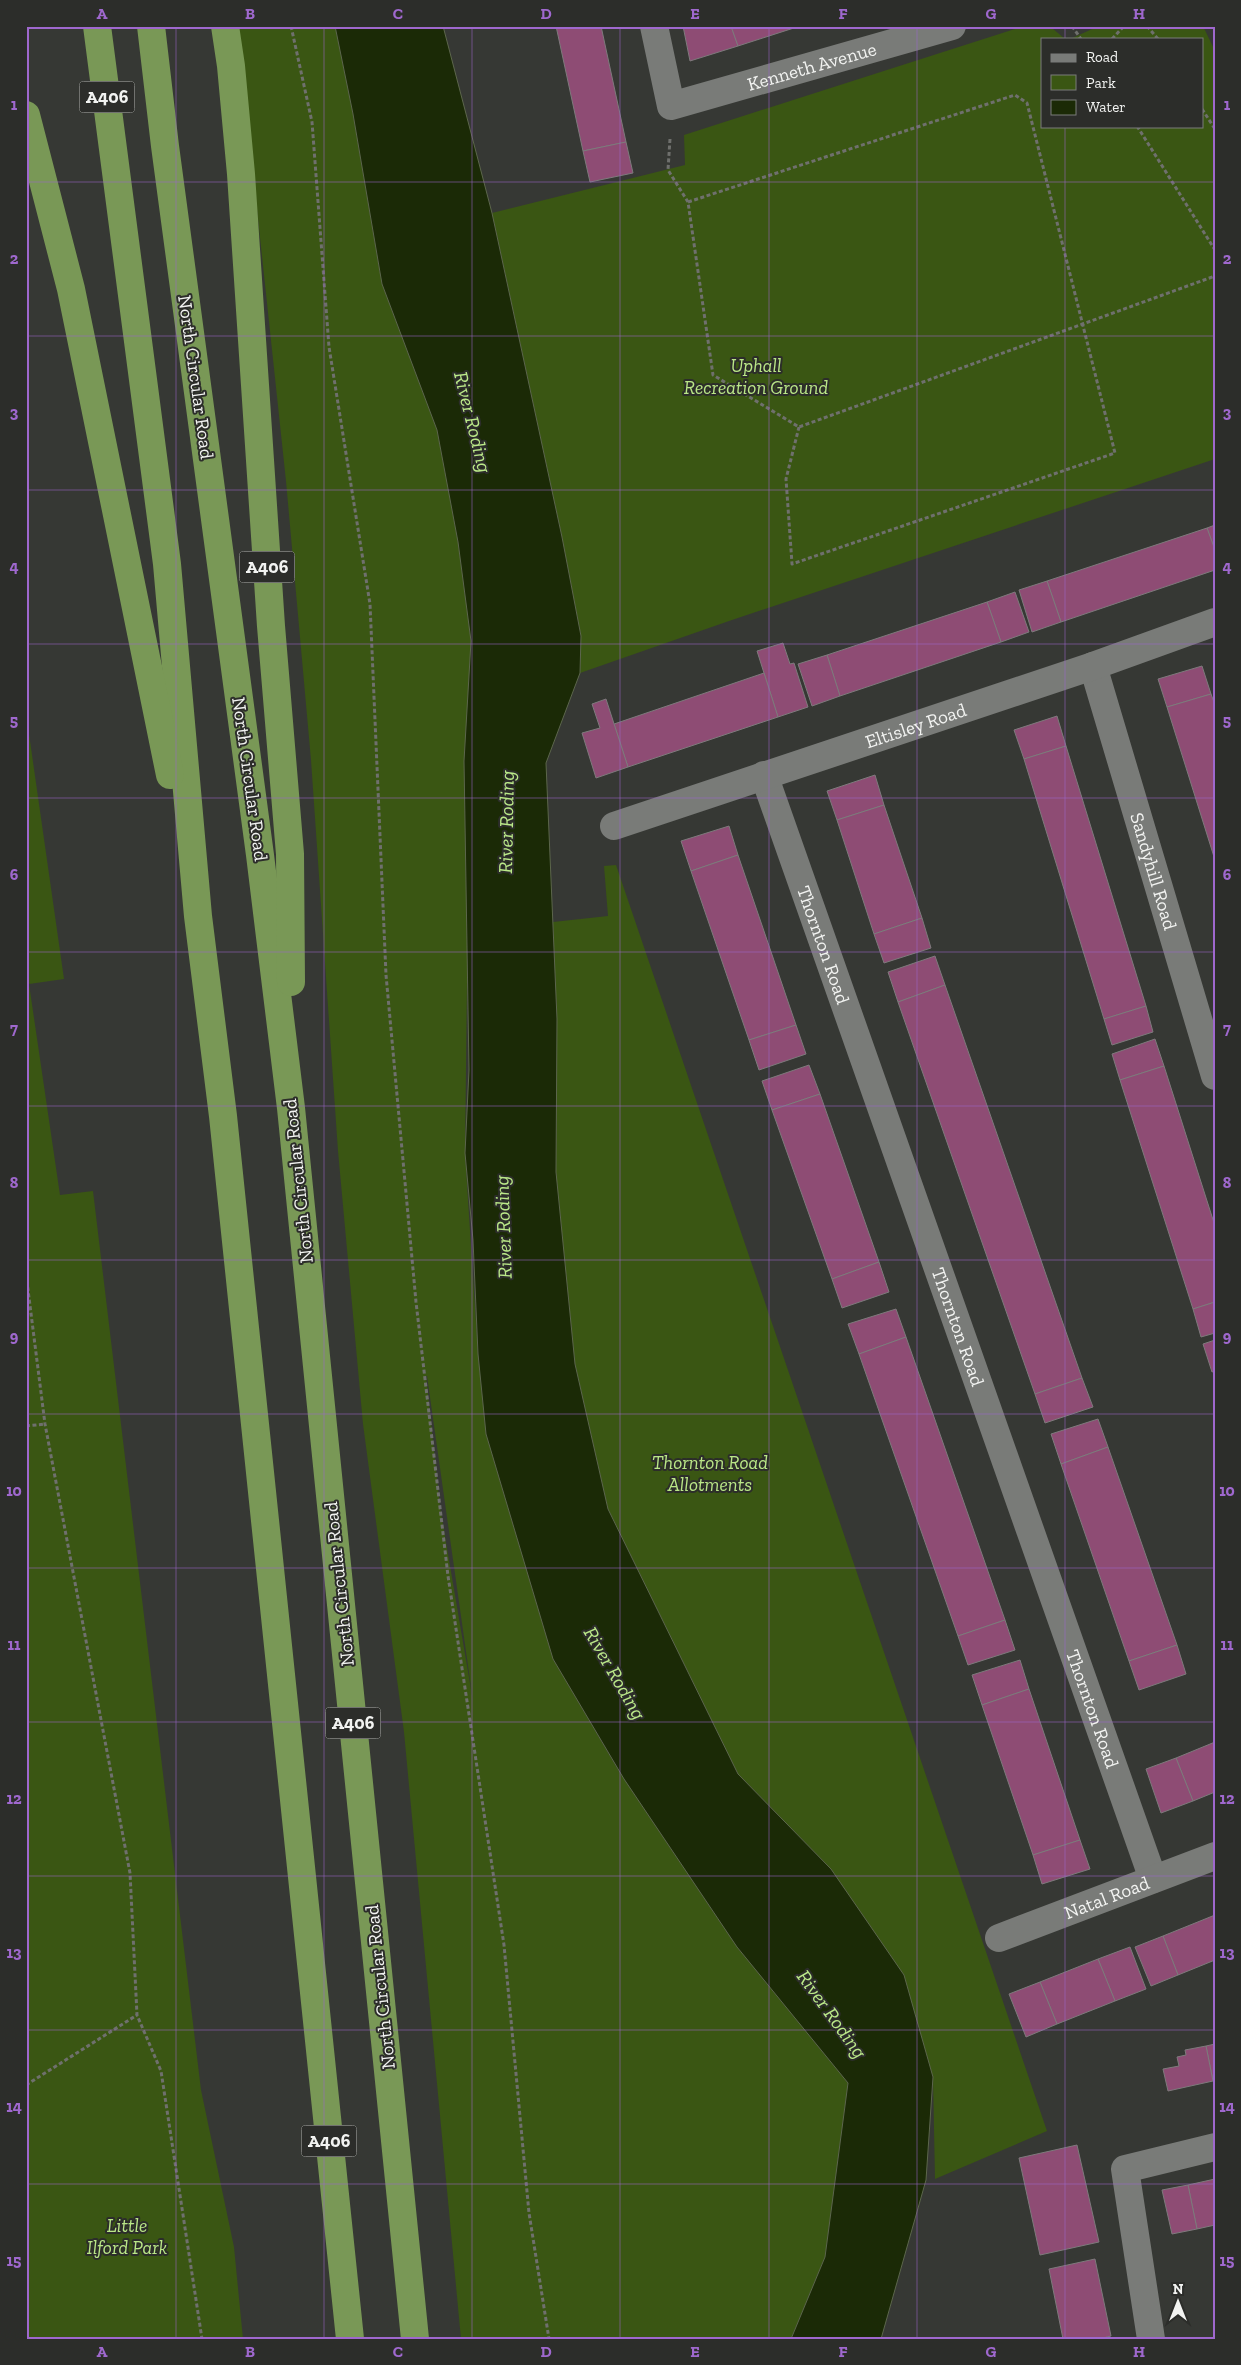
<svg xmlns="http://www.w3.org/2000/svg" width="1241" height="2365" font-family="'Zilla Slab',serif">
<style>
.green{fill:#3a5613;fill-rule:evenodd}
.water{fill:#1b2a06;stroke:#5c664c}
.building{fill:#8e4c74;stroke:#7e7a7c}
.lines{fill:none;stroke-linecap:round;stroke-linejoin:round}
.path{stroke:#6f706d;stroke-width:3;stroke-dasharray:4 2.5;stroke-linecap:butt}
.street{stroke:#797b78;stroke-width:28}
.highway{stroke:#799856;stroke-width:28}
.grid{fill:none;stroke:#9f68ce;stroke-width:1;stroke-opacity:0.55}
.labels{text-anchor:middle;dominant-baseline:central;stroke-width:4;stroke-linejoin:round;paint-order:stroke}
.shield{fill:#2c2d2a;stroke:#b7b8b5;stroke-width:1}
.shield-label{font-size:18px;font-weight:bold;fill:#f2f3f1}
.street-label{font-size:19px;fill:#f2f3f1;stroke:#2c2d2a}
.park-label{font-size:19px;font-style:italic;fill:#bae787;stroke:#2c2d2a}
.water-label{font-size:20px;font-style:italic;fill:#bbe989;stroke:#2c2d2a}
.neatline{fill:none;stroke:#9f68ce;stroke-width:2}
.grid-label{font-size:16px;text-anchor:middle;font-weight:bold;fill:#9f68ce}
</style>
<rect width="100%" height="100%" fill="#363834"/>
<g class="green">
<path d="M234 26H335L353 114 382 284 437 430 458 542 471 641 465 1153 478 1354 486 1434 553 1659 620 1773 737 1947 848 2083 825 2257 791 2339H461L404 1732 363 1424 338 1151 311 760 286 481 251 153ZM426 1376H427L473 1701 440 1507Z"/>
<path d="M1024 26 1052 28 1065 39H1042V126H1202V39H1070L1099 26H1203L1215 51V459L729 621 580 673 581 636 562 537 492 213 685 165 684 135Z"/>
<path d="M26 713 64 979 29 984 60 1195 93 1191 201 2090 234 2247 243 2339H26Z"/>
<path d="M616 865 1047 2131 935 2179 933 2077 831 1869 738 1774 608 1509 575 1364 556 1172 557 1019 553 922 608 916 604 866Z"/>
</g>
<path class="water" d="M335 26H443L492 213 562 537 581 636 580 673 546 763 557 1019 556 1172 575 1364 608 1509 738 1774 831 1869 904 1975 933 2077 926 2180 881 2339H791L825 2257 848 2083 737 1947 624 1779 553 1659 486 1434 478 1354 473 1240 465 1153 469 1070 464 761 471 641 458 542 437 430 382 284 353 114Z"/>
<g class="building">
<path d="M556 26H601L626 142 583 151Z"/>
<path d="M683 26H731L738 46 690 61Z"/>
<path d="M731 26H800L738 46Z"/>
<path d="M626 142 633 173 590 182 583 151Z"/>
<path d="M1215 525V550L1207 528Z"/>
<path d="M1207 528 1215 550V570L1061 622 1047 581Z"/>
<path d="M1047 581 1061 622 1032 632 1019 590Z"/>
<path d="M1015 592 1029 632 1001 642 987 602Z"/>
<path d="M987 602 1001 642 840 696 827 655Z"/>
<path d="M783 643 790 664 794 663 808 707 778 717 757 651Z"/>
<path d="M827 655 840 696 812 706 798 664Z"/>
<path d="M1202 666 1211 694 1167 707 1158 679Z"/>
<path d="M764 673 778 717 628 767 614 724Z"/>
<path d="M1211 694 1215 705V860L1167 707Z"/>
<path d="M606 699 628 767 596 778 582 733 600 728 592 704Z"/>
<path d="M1057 716 1066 746 1024 759 1014 730Z"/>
<path d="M1066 746 1146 1006 1104 1019 1024 759Z"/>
<path d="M875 775 884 805 837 820 827 791Z"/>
<path d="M884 805 922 918 874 934 837 820Z"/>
<path d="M729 826 738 855 691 871 681 841Z"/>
<path d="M738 855 796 1025 749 1040 691 871Z"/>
<path d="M922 918 931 948 884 963 874 934Z"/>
<path d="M935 956 945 985 898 1002 888 972Z"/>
<path d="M945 985 1082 1378 1035 1394 898 1002Z"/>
<path d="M1146 1006 1153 1032 1112 1045 1104 1019Z"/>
<path d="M796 1025 806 1054 759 1070 749 1040Z"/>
<path d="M1155 1039 1164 1066 1120 1080 1112 1054Z"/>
<path d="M809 1065 820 1094 772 1110 762 1081Z"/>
<path d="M1164 1066 1215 1226V1302L1193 1309 1120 1080Z"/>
<path d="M820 1094 879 1262 832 1279 772 1110Z"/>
<path d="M879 1262 889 1292 842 1308 832 1279Z"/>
<path d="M1215 1302V1333L1201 1337 1193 1309Z"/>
<path d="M896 1309 906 1337 859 1354 848 1324Z"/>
<path d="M906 1337 1005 1620 958 1636 859 1354Z"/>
<path d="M1215 1340V1371L1212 1372 1203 1344Z"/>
<path d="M1082 1378 1093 1407 1045 1423 1035 1394Z"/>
<path d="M1098 1419 1108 1447 1061 1464 1051 1434Z"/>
<path d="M1108 1447 1177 1645 1129 1661 1061 1464Z"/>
<path d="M1005 1620 1015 1650 968 1665 958 1636Z"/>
<path d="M1177 1645 1186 1674 1139 1690 1129 1661Z"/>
<path d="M1020 1660 1029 1689 982 1705 972 1675Z"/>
<path d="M1029 1689 1080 1840 1033 1855 982 1705Z"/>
<path d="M1215 1742V1792L1193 1801 1176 1758Z"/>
<path d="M1176 1758 1193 1801 1161 1813 1146 1769Z"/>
<path d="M1080 1840 1090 1869 1042 1884 1033 1855Z"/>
<path d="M1215 1915V1960L1178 1975 1163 1936Z"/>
<path d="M1163 1936 1178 1975 1151 1986 1135 1947Z"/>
<path d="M1130 1947 1146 1989 1115 2001 1098 1959Z"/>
<path d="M1098 1959 1115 2001 1057 2024 1040 1982Z"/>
<path d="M1040 1982 1057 2024 1026 2037 1009 1994Z"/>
<path d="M1215 2044V2081H1213L1206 2046Z"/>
<path d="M1206 2046 1213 2081 1168 2091 1163 2069 1179 2066 1177 2057 1186 2055 1185 2050Z"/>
<path d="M1077 2145 1099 2242 1040 2255 1019 2158Z"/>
<path d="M1215 2179V2225L1197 2229 1188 2185Z"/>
<path d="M1188 2185 1197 2229 1172 2234 1162 2190Z"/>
<path d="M1095 2259 1111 2336 1099 2339H1063L1049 2269Z"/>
</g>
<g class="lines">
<g class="path">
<path d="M291 26 312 122 329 347 370 604 386 975 416 1302 448 1576 504 1945 529 2213 549 2339"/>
<path d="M1072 26 1081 39"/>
<path d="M1147 26 1158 39"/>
<path d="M1112 39 1124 26"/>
<path d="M1202 109 1215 129"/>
<path d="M1137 126 1215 250"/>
<path d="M670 139 668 170 688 202 713 375 799 427 1215 276"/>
<path d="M688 202 1015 95 1027 103 1115 453 792 564 786 479 799 427"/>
<path d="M26 1274 45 1424 130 1873 137 2015 161 2071 202 2339"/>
<path d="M26 1426 45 1424"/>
<path d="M26 2085 137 2015"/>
</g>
<g class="street">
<path id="s1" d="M654 26 671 106 952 26"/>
<path id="s2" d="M1093 666 1215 1076"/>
<path id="s3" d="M764 775 1153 1879"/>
<path id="s4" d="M614 826 1093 666 1215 622"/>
<path id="s5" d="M999 1938 1215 1856"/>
<path d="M1151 2339 1125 2169 1215 2147"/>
</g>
<g class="highway">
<path d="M97 26 167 564 198 916 223 1116 350 2339"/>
<path d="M151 26 165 146 260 855 291 1108 415 2339"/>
<path d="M225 26 231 66 241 174 271 626 290 854 291 982"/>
<path d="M26 115 71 289 170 775"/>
</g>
</g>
<path class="grid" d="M176 26V2339M324 26V2339M472 26V2339M620 26V2339M769 26V2339M917 26V2339M1065 26V39M1065 126V2339M26 182H1215M26 336H1215M26 490H1215M26 644H1215M26 798H1215M26 952H1215M26 1106H1215M26 1260H1215M26 1414H1215M26 1568H1215M26 1722H1215M26 1876H1215M26 2030H1215M26 2184H1215"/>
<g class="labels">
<g class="shield">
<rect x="79.5" y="81.5" width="55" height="31" rx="4"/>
<rect x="239.5" y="551.5" width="55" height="31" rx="4"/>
<rect x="325.5" y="1707.5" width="55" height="31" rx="4"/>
<rect x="301.5" y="2125.5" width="55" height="31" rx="4"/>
</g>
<g class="shield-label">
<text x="107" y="97">A406</text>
<text x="267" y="567">A406</text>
<text x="353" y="1723">A406</text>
<text x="329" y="2141">A406</text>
</g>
<g class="street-label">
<text stroke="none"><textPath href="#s1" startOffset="228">Kenneth Avenue</textPath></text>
<text transform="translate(196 377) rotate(82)">North Circular Road</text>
<text stroke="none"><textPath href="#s4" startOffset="318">Eltisley Road</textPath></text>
<text transform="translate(250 779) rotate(82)">North Circular Road</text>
<text stroke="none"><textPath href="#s2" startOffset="214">Sandyhill Road</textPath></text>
<text stroke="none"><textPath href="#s3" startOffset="180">Thornton Road</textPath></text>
<text transform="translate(298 1181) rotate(-96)">North Circular Road</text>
<text stroke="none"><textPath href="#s3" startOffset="585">Thornton Road</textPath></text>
<text transform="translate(339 1584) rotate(-96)">North Circular Road</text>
<text stroke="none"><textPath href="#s3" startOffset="990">Thornton Road</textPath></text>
<text stroke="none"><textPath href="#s5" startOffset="115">Natal Road</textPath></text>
<text transform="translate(380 1987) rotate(-96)">North Circular Road</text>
</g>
<g class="park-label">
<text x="756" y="365">Uphall<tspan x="756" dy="22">Recreation Ground</tspan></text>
<text x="710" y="1462">Thornton Road<tspan x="710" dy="22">Allotments</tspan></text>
<text x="127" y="2225">Little<tspan x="127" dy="22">Ilford Park</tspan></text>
</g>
<g class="water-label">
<text transform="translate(473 422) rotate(76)">River Roding</text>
<text transform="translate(506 822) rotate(-89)">River Roding</text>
<text transform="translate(503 1227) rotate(-92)">River Roding</text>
<text transform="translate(615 1673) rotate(60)">River Roding</text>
<text transform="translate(832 2014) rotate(54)">River Roding</text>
</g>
</g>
<rect width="1241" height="2365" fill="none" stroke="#2c2d2a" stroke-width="55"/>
<rect x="1041" y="38" width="162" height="90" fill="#2c2d2a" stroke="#7b7c7a"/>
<rect x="1051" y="54" width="25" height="8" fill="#797b78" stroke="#7b7c7a"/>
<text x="1086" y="62" font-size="15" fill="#f2f3f1">Road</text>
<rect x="1051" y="75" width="25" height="15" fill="#3a5613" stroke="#7b7c7a"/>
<text x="1086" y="88" font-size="15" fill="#f2f3f1">Park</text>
<rect x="1051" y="100" width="25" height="15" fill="#1b2a06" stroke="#7b7c7a"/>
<text x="1086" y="112" font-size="15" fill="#f2f3f1">Water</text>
<g transform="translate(1178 2302)" stroke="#2c2d2a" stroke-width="4" paint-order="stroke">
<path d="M0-4L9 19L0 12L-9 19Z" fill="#f2f3f1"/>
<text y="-8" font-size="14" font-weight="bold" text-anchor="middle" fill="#f2f3f1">N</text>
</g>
<rect x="28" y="28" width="1186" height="2310" class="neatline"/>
<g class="grid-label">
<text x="102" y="19">A</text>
<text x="250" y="19">B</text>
<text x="398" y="19">C</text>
<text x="546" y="19">D</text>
<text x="695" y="19">E</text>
<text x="843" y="19">F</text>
<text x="991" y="19">G</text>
<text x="1139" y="19">H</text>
<text x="14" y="110">1</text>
<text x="1227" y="110">1</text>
<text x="14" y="264">2</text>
<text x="1227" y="264">2</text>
<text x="14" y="418">3</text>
<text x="1227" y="418">3</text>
<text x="14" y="572">4</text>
<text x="1227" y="572">4</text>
<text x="14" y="726">5</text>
<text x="1227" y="726">5</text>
<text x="14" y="880">6</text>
<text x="1227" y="880">6</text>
<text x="14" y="1034">7</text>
<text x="1227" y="1034">7</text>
<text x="14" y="1188">8</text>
<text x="1227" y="1188">8</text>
<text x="14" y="1342">9</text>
<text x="1227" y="1342">9</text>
<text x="14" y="1496">10</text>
<text x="1227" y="1496">10</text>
<text x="14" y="1650">11</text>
<text x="1227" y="1650">11</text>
<text x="14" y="1804">12</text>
<text x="1227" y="1804">12</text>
<text x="14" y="1958">13</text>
<text x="1227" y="1958">13</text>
<text x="14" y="2112">14</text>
<text x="1227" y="2112">14</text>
<text x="14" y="2266">15</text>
<text x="1227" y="2266">15</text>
<text x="102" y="2357">A</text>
<text x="250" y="2357">B</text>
<text x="398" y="2357">C</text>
<text x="546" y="2357">D</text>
<text x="695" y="2357">E</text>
<text x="843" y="2357">F</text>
<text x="991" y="2357">G</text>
<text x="1139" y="2357">H</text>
</g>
</svg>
